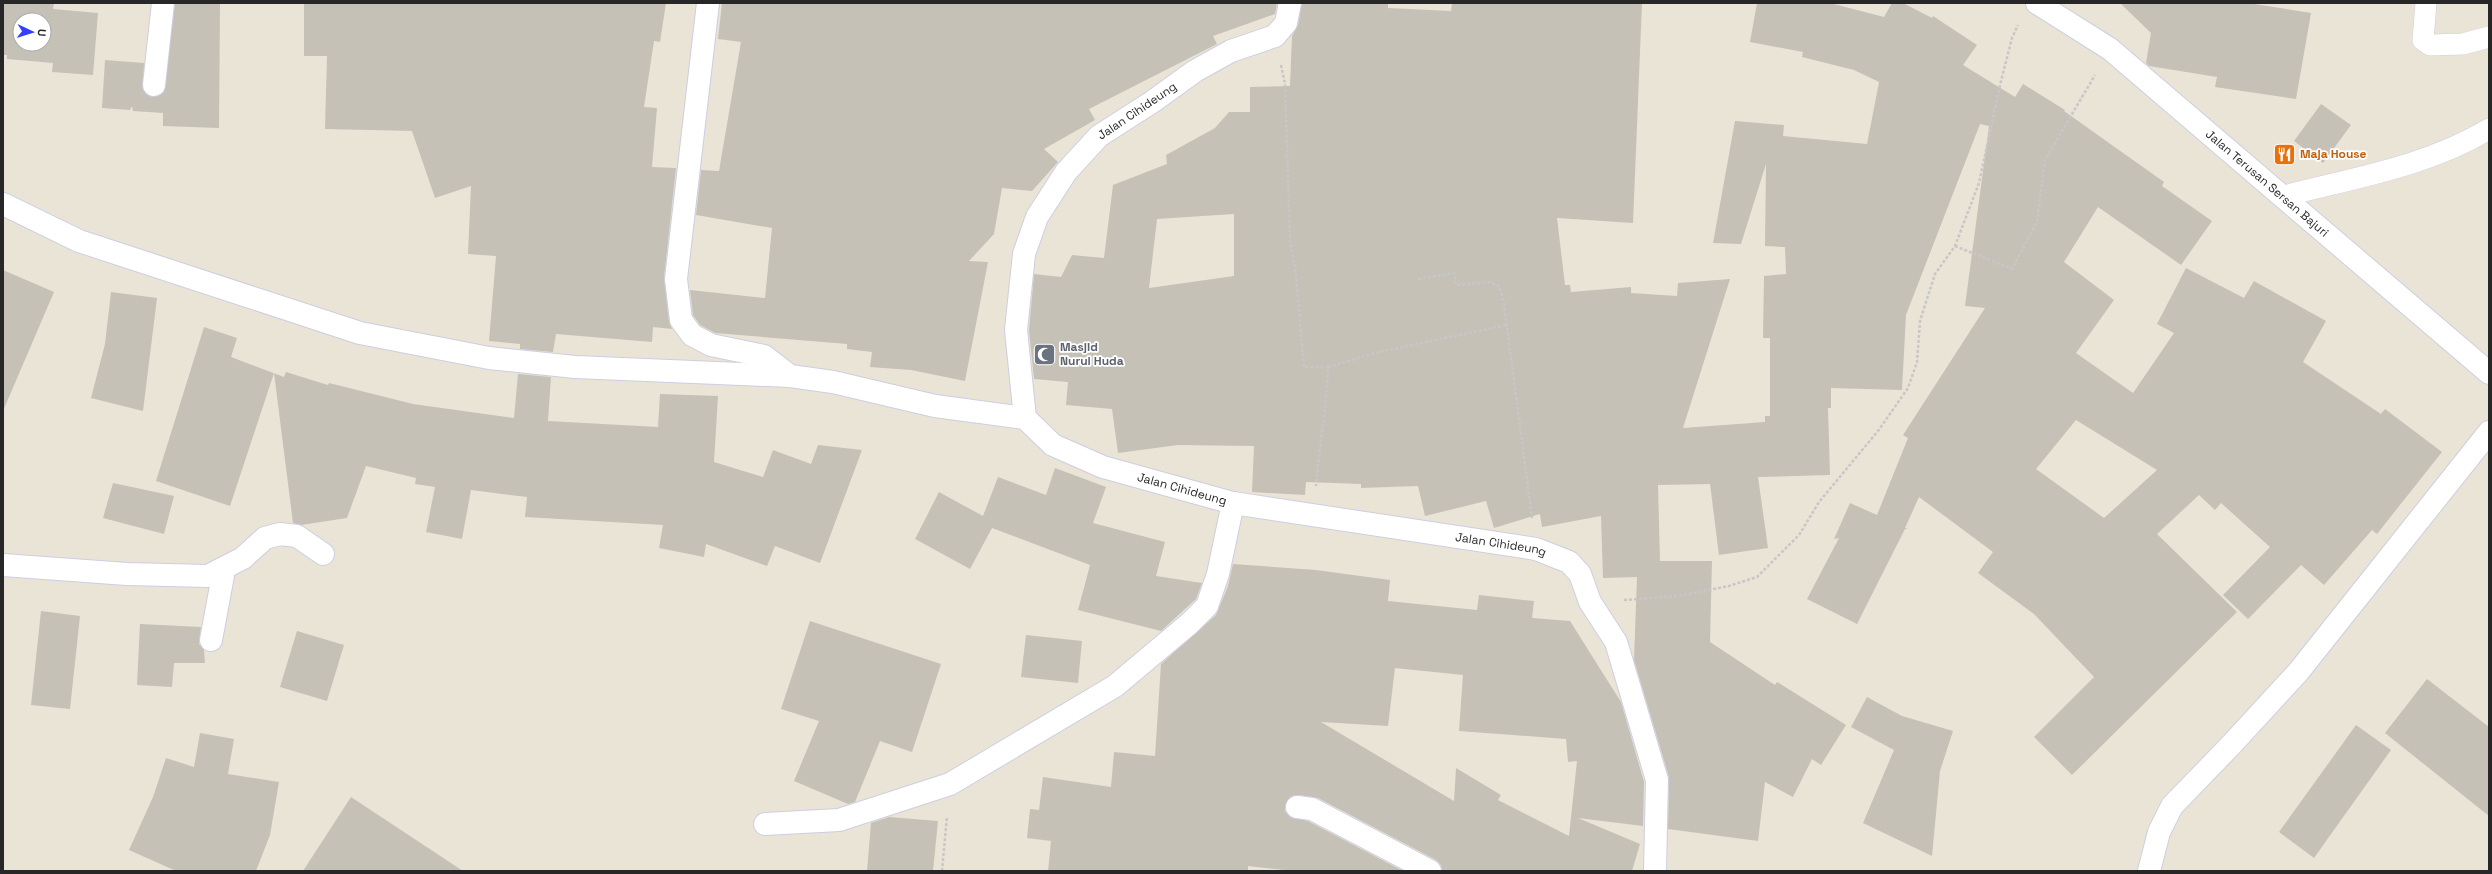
<svg xmlns="http://www.w3.org/2000/svg" width="2492" height="874" font-family="'Space Grotesk',sans-serif">
<style>
.building{fill:#c5c1b7;fill-rule:evenodd}
.lines{fill:none;stroke-linecap:round;stroke-linejoin:round}
.lane-casing{stroke:#cdcee1;stroke-width:22}
.street-casing{stroke:#cdcee1;stroke-width:24}
.secondary-casing{stroke:#cdcee1;stroke-width:24}
.path{stroke:#c7c7c7;stroke-width:2.5;stroke-dasharray:3 2;stroke-linecap:butt}
.lane{stroke:#fff;stroke-width:21}
.street{stroke:#fff;stroke-width:22}
.secondary{stroke:#fff;stroke-width:22}
.labels{text-anchor:middle;dominant-baseline:central;stroke-width:3.5;stroke-linejoin:round;paint-order:stroke}
.street-label{font-size:12px;fill:#272727;stroke:#fff}
.food-label{font-size:12px;font-weight:bold;fill:#c56008;stroke:#fff;text-anchor:start}
.worship-label{font-size:12px;font-weight:bold;fill:#5b616d;stroke:#fff;text-anchor:start}
</style>
<rect width="100%" height="100%" fill="#eae4d7"/>
<g class="building">
<path d="M3 3H54L53 9 98 13 93 75 52 72 53 63 7 59V55H3ZM20 20H44V44H20Z"/>
<path d="M175 3H220L219 128 163 126V113L133 111 132 106 130 110 102 108 105 60 144 63 143 90 153 97 164 92Z"/>
<path d="M304 3H666L660 42 654 41 644 107 657 108 652 167 676 168 664 278 669 322 672 329 653 327 652 342 556 334 553 352 520 349V344L489 341 496 256 468 254 471 186 435 198 412 131 325 129 327 56H304Z"/>
<path d="M722 3H1277L1275 14 1213 36 1217 44 1089 109 1095 120 1044 149 1058 162 1032 191 1002 188 994 234 969 261 988 262 965 381 911 370 870 367 872 352 847 349V344L715 333 700 325 693 315 690 290 765 298 772 228 696 215 701 170 719 171 741 42 718 39Z"/>
<path d="M1302 3H1388V8L1451 11 1452 3H1642L1633 223 1557 218 1565 285H1570L1571 292 1631 287V293L1677 296 1678 283 1730 279 1683 428 1765 422V416H1770V338H1763L1764 276 1786 274 1785 247 1765 246 1766 164 1741 244 1713 243 1735 121 1784 125 1783 136 1867 144 1879 82 1854 70 1802 57 1803 52 1750 42 1757 3H1830L1884 17 1892 3H1903L1932 18 1933 16 1977 45 1963 65 2015 97 2023 84 2065 110 2064 111 2164 182 2162 186 2212 221 2181 265 2098 207 2064 262 2114 300 2076 353 2133 393 2174 333 2157 324 2186 268 2244 298 2254 281 2326 321 2303 362 2381 414 2385 409 2442 452 2377 534 2372 530 2324 585 2301 565 2248 619 2223 595 2270 547 2221 503 2215 510 2199 495 2157 534 2237 612 2072 775 2034 737 2094 677 2034 614 1978 573 1993 552 1919 497 1905 528 1908 529H1905L1857 624 1807 599 1839 538 1834 539 1850 503 1877 515 1908 438 1903 435 1985 308 1965 306 1989 126 1980 124 1906 315 1902 390 1831 388V408H1828L1830 475 1758 477 1768 548 1719 555 1710 484 1658 485 1660 561H1712L1710 642 1775 685 1777 682 1846 725 1821 765 1812 759 1793 797 1765 782 1758 841 1668 829 1669 777 1634 660 1637 577 1603 578 1601 516 1542 527 1540 514 1494 528 1486 501 1425 516 1418 486 1361 488V484L1306 482 1305 495 1252 492 1254 446 1178 445 1118 453 1112 409 1066 405 1068 382 1034 379 1029 330 1034 274 1061 277 1072 255 1104 258 1113 185 1167 164 1166 155 1215 128 1229 112H1250V87L1290 86 1292 36 1298 25ZM1234 214V276L1149 288 1157 219ZM2076 420 2157 470 2104 518 2036 469Z"/>
<path d="M2120 3H2248L2311 13 2296 99 2215 87 2217 77 2149 66 2146 63 2151 33Z"/>
<path d="M2321 104 2351 125 2323 163 2294 141Z"/>
<path d="M3 270 54 292 3 411Z"/>
<path d="M111 292 157 298 143 411 91 398 105 344Z"/>
<path d="M204 327 237 338 231 357 284 377 286 372 328 385 329 383 413 404 514 418 518 374 551 377 548 421 658 427 660 394 718 396 714 462 763 477 773 450 811 464 818 445 862 450 820 563 775 546 767 566 706 544 704 557 659 548 663 525 525 517 527 497 471 490 462 539 426 532 435 487 415 484 416 478 366 466 347 518 301 525 293 523 274 373 230 506 156 481Z"/>
<path d="M1055 468 1106 487 1093 523 1165 542 1156 576 1202 583 1196 599 1161 631 1078 610 1090 565 992 528 970 569 915 539 939 492 983 516 998 477 1046 495Z"/>
<path d="M113 483 174 496 164 534 103 518Z"/>
<path d="M1233 564 1316 570 1390 580 1388 601 1477 610 1479 595 1534 601 1532 618 1570 621 1621 702 1644 782 1643 826 1578 818 1640 844 1632 871H1442L1441 865 1436 860 1318 798 1299 795 1292 796 1285 805V811L1290 817 1308 821 1403 871H1293L1248 866V871H1048L1051 841 1027 838 1030 809 1039 810 1043 777 1111 787 1114 752 1155 756 1161 664 1216 615 1228 586ZM1395 668 1463 675 1459 731 1566 739 1568 762 1577 761 1569 836 1498 800 1501 795 1456 768 1454 801 1321 722 1388 726Z"/>
<path d="M41 611 80 616 70 709 31 705Z"/>
<path d="M810 621 941 664 912 752 880 741 855 802 848 804 794 781 819 721 781 709Z"/>
<path d="M140 624 201 627 199 644 204 650 205 663H174L172 687 137 685Z"/>
<path d="M297 631 344 645 327 701 280 687Z"/>
<path d="M1026 635 1082 641 1078 683 1021 677Z"/>
<path d="M2427 679 2489 727V816L2385 733Z"/>
<path d="M1867 697 1902 716 1953 731 1940 771 1932 856 1863 823 1894 750 1851 727Z"/>
<path d="M2356 725 2391 750 2314 858 2279 832Z"/>
<path d="M200 733 234 739 228 774 279 782 270 835 256 871H176L129 850 153 797 166 758 194 767Z"/>
<path d="M351 797 463 871H303Z"/>
<path d="M889 817 938 821 933 871H867L871 823Z"/>
</g>
<g class="lines">
<defs>
<g id="lane">
<path d="M2426 3 2423 40 2430 45 2463 44 2489 37"/>
<path d="M2284 196C2353 178 2428 166 2489 129"/>
</g>
<g id="street">
<path d="M708 3 676 279 681 320 692 335 711 345 764 356 790 376"/>
<path id="s1" d="M1290 3 1286 23 1275 36 1231 51 1195 71 1152 102 1099 136 1066 172 1037 217 1024 254 1016 330 1025 418 1053 445 1103 467 1233 503 1536 549 1569 562 1580 574 1590 602 1616 642 1657 780 1655 871"/>
<path d="M154 85 163 3"/>
<path d="M3 204 79 241 360 333 489 358 575 367 790 376 833 382 935 406 1025 418"/>
<path d="M3 565 127 574 208 576 243 558 265 538 280 534 297 536 323 554"/>
<path d="M211 640 224 570"/>
<path d="M1297 807 1312 809 1430 871"/>
<path d="M765 824 839 820 950 784 1115 686 1190 623 1207 606 1218 574 1233 503"/>
<path d="M2149 871 2159 832 2172 806 2232 744 2299 671 2489 432"/>
</g>
<g id="secondary">
<path id="s2" d="M2037 3 2110 49 2489 373"/>
</g>
</defs>
<use href="#lane" class="lane-casing"/>
<use href="#street" class="street-casing"/>
<use href="#secondary" class="secondary-casing"/>
<g class="path">
<path d="M1281 65 1285 84 1290 240 1296 274 1304 367H1328C1327 407 1319 446 1316 486"/>
<path d="M1955 246 2012 269 2037 222 2045 160 2095 75"/>
<path d="M1418 279 1454 273 1456 285 1489 282 1499 286 1504 304 1532 518"/>
<path d="M1328 367 1379 352 1507 325"/>
<path d="M1624 600 1678 596 1729 586 1757 577 1799 535 1819 502 1878 431 1908 388 1917 362 1920 321 1935 274 1955 246 1979 183 2001 81 2012 38 2018 25"/>
<path d="M942 871 947 816"/>
</g>
<use href="#lane" class="lane"/>
<use href="#street" class="street"/>
<use href="#secondary" class="secondary"/>
</g>
<defs>
<symbol id="restaurant-square" viewBox="-11 -11 22 22"><rect x="-9" y="-9" width="18" height="18" rx="4" fill="#e8710a" stroke="#fff"/><path d="M-5-6h1v4h1v-4h1v4h1v-4h1v5L-1.5 .5V6h-2V.5L-5-1ZM5-6V6H3V1.5H1.5Q1.5-4 5-6Z" fill="#fff"/></symbol>
<symbol id="mosque-square" viewBox="-11 -11 22 22"><rect x="-9" y="-9" width="18" height="18" rx="4" fill="#6b7280" stroke="#fff"/><path d="M3.5-4.9A6 6 0 1 0 3.5 4.9A5 5 0 1 1 3.5-4.9Z" fill="#fff"/></symbol>
</defs>
<g fill-rule="evenodd">
<use href="#restaurant-square" x="2272" y="142" width="25" height="25"/>
<use href="#mosque-square" x="1032" y="342" width="25" height="25"/>
</g>
<g class="labels">
<g class="street-label">
<text transform="translate(1137 111) rotate(-34)">Jalan Cihideung</text>
<text stroke="none"><textPath href="#s2" startOffset="293">Jalan Terusan Sersan Bajuri</textPath></text>
<text stroke="none"><textPath href="#s1" startOffset="723">Jalan Cihideung</textPath></text>
<text stroke="none"><textPath href="#s1" startOffset="1047">Jalan Cihideung</textPath></text>
</g>
<g class="food-label">
<text x="2300" y="154">Maja House</text>
</g>
<g class="worship-label">
<text x="1060" y="347">Masjid<tspan x="1060" dy="14">Nurul Huda</tspan></text>
</g>
</g>
<rect width="2492" height="874" fill="none" stroke="#272727" stroke-width="8"/>
<g transform="translate(32 32) rotate(94)"><circle r="19" fill="#ffffff" stroke="#a9a9a9"/>
<path d="M0-3L7 15L0 10L-7 15Z" fill="#333ffc"/>
<text y="-6" font-size="11" font-weight="bold" text-anchor="middle" fill="#272727">U</text>
</g>
</svg>
